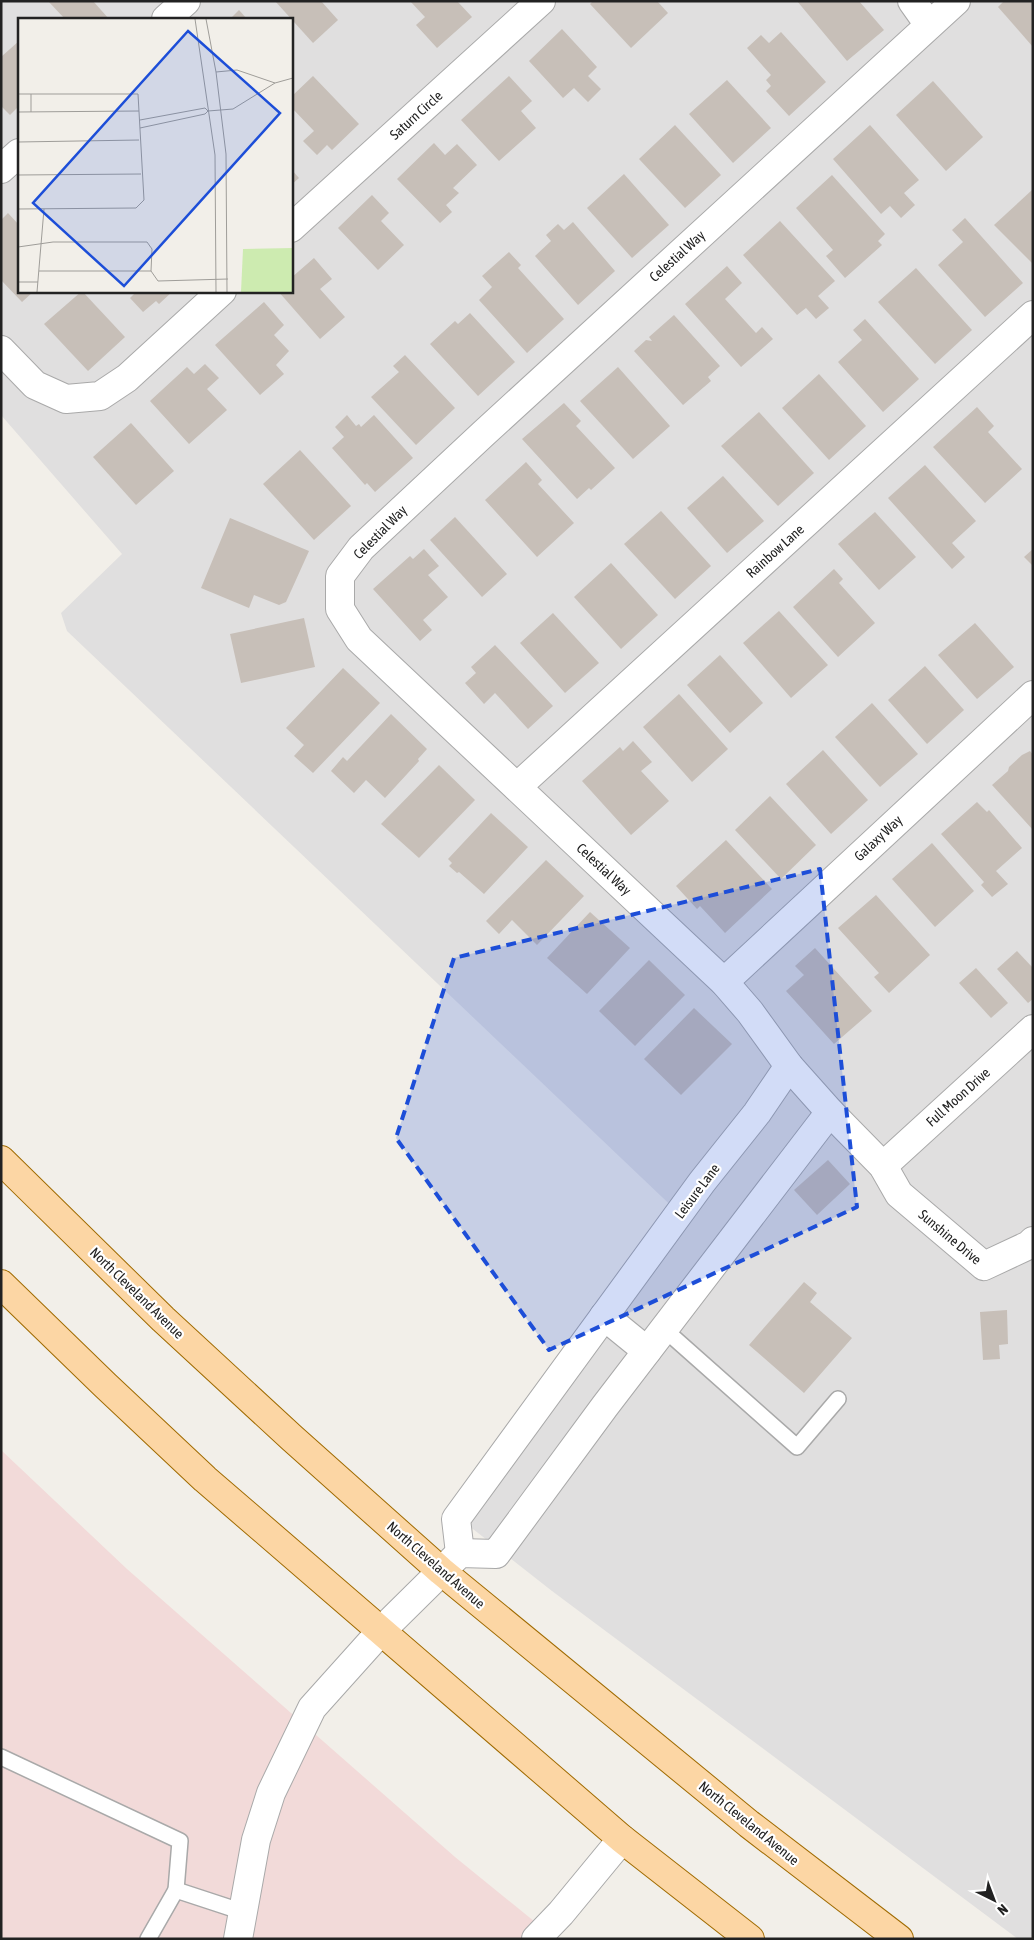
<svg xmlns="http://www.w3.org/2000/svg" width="1034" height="1940" font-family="'Asap Condensed',sans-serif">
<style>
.residential{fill:#e0dfdf;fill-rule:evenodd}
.commercial{fill:#f2dad9}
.building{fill:#c7bfb8}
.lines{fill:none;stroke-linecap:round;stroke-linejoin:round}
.service-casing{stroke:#a9a9a9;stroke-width:18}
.minor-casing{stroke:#a9a9a9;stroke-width:30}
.primary-casing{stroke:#a06b00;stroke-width:30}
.service{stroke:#fff;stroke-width:15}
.minor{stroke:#fff;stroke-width:28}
.primary{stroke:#fcd6a4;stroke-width:28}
.marked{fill:#1d4ed8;fill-opacity:0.2;stroke:#1d4ed8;stroke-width:4;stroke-dasharray:10 6;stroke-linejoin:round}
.labels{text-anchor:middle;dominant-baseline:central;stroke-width:4.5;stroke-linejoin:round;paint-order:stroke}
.street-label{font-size:14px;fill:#222;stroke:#fff}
.inset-road{fill:none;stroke:#9f9d99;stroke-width:1}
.view{fill:#1d4ed8;fill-opacity:0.15;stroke:#1d4ed8;stroke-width:2.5}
.inset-edge{fill:none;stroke:#222;stroke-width:2.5}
</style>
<rect width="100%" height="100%" fill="#f2efe9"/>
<path class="residential" d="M1 1H1033V1939H1018L552 1591 464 1522 683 1217 67 631 61 613 122 554 1 415ZM19 19H291V291H19Z"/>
<path class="commercial" d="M1 1450 127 1569 455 1857 556 1939H1Z"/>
<g class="building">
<path d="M48 1H93L109 19H65Z"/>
<path d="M275 1H321L338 20 313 43Z"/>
<path d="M410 1H457L472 17 437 48 416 25 425 17Z"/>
<path d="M593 1H657L668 13 631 48 590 4Z"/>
<path d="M797 1H859L884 30 847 61Z"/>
<path d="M1004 1H1033V47L998 7Z"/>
<path d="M239 10 247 19H230Z"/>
<path d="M562 29 597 67 588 76 601 89 588 102 574 88 563 98 529 61Z"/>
<path d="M781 32 826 82 789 116 766 91 771 86 766 80 771 75 747 48 761 35 769 43Z"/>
<path d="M19 41V106L10 115 1 106V57Z"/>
<path d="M313 76 359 124 332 150 327 145 317 155 303 141 314 131 291 107V97Z"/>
<path d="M509 76 532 101 521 111 536 128 499 161 461 120Z"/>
<path d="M727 80 771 128 733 163 689 114Z"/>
<path d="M933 81 983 137 946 171 896 115Z"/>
<path d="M675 125 721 175 685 208 639 159Z"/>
<path d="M870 125 919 180 904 193 915 205 901 218 890 206 881 214 833 159Z"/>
<path d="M434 143 445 155 457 144 477 165 453 188 459 193 446 205 452 212 440 223 397 179Z"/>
<path d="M291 169 299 178 291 185Z"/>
<path d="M624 174 669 225 632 258 587 208Z"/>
<path d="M832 175 885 234 878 241 882 245 845 278 826 256 833 250 796 208Z"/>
<path d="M1032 190 1033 192V264L994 225Z"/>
<path d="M372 195 389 213 381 221 404 245 378 270 338 228Z"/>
<path d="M8 213 19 225V291H34L22 302 1 280V220Z"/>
<path d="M965 218 1023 283 985 317 938 265 963 242 952 230Z"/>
<path d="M780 221 835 281 818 296 829 308 816 319 806 308 797 315 743 255Z"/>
<path d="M573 222 615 271 578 305 535 256 551 241 546 235 558 224 564 230Z"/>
<path d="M509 252 521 265 518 268 564 319 527 353 479 300 492 287 482 276Z"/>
<path d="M314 258 332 279 320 289 345 317 320 339 278 291H291V278Z"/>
<path d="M727 266 742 283 725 299 756 333 762 327 773 339 741 367 685 304Z"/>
<path d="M916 268 972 330 935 364 878 302Z"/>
<path d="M82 291 125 337 88 371 44 324Z"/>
<path d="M137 291H173L159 304 156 301 143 312 130 298Z"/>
<path d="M264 302 284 325 274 335 289 351 276 365 284 374 260 395 215 345Z"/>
<path d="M470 313 515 362 478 396 430 344 455 321 458 324Z"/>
<path d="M674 315 720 366 708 377 711 381 683 405 634 351 646 340 652 341 649 337Z"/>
<path d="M865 319 919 379 883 412 838 362 862 340 853 330Z"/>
<path d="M405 355 455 408 416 445 371 397 399 372 393 366Z"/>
<path d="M205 364 219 378 207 389 227 410 189 444 150 401 187 367 194 374Z"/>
<path d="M618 367 670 426 633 459 580 401Z"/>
<path d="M819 374 866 426 829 460 782 408Z"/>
<path d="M564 403 581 421 576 426 615 468 591 490 589 488 577 499 522 439Z"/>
<path d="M977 407 994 426 988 432 1022 469 985 503 933 447Z"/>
<path d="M759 412 814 473 778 506 721 446Z"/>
<path d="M347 415 356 426 359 424 361 427 374 415 413 458 375 492 367 483 365 485 332 448 344 437 335 427Z"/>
<path d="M131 423 174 471 136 505 93 457Z"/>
<path d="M300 450 351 506 314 540 263 484Z"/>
<path d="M526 462 542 480 538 484 574 523 537 557 485 500Z"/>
<path d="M925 465 976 521 952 543 965 557 952 569 888 498Z"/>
<path d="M723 476 764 521 727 553 687 508Z"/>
<path d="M661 511 711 566 675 599 624 544Z"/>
<path d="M875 512 916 557 879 590 838 544Z"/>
<path d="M455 517 507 574 482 597 430 540Z"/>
<path d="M230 518 309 551 286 602 279 605 254 595 249 608 201 588Z"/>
<path d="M424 549 439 566 428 575 448 597 423 620 432 630 420 641 373 589 410 556 413 559Z"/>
<path d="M1033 549V566L1024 557Z"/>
<path d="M611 563 658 615 621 649 574 597Z"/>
<path d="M834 569 843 579 839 583 875 623 838 657 793 607Z"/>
<path d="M779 611 828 665 791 698 743 643Z"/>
<path d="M553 613 599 663 565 693 520 643Z"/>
<path d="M304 618 315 667 241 683 230 634Z"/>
<path d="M975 623 1014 667 977 699 938 655Z"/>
<path d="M495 645 553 706 528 729 495 693 484 704 465 683 476 673 471 667Z"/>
<path d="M720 655 763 703 730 733 687 685Z"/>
<path d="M925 666 964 710 927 744 888 700Z"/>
<path d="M343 668 380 703 313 773 294 756 304 745 286 728Z"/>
<path d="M679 694 728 749 692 782 643 727Z"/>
<path d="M872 703 918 754 880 787 835 737Z"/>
<path d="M391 714 427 749 418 759 419 761 385 798 366 780 354 793 331 771 343 757 347 761Z"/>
<path d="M633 741 652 762 641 771 669 801 631 835 582 781 620 747 623 751Z"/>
<path d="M823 750 868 800 831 834 786 784Z"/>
<path d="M1030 751 1033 755V830L992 785 1008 771 1009 767 1022 755Z"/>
<path d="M439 765 475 800 419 858 381 824Z"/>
<path d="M770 796 816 845 781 879 735 830Z"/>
<path d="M977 802 987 812 989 810 1022 848 996 871 1008 884 992 897 981 885 984 882 941 834Z"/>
<path d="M491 813 528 847 484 894 459 872 457 873 449 866 452 863 448 859Z"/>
<path d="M726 840 772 889 725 933 700 906 697 909 676 886Z"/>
<path d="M932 843 974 891 935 927 892 879Z"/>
<path d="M546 860 584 896 537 945 512 920 499 934 486 921Z"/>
<path d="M876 895 930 955 889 993 874 977 879 973 838 928Z"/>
<path d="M590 912 630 948 587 994 547 958Z"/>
<path d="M815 948 872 1011 834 1044 786 991 804 975 795 966Z"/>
<path d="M1017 951 1033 968V999L1028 1003 997 969Z"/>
<path d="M649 960 685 995 635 1046 599 1011Z"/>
<path d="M976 968 1008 1003 991 1018 959 983Z"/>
<path d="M694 1008 732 1044 681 1095 644 1059Z"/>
<path d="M828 1160 850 1184 817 1215 794 1190Z"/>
<path d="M804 1282 817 1293 810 1302 852 1338 804 1393 749 1345Z"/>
<path d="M1007 1310 1008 1344 999 1345 1000 1359 983 1360 980 1312Z"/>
</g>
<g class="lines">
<defs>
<g id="service">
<path d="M664 1329 797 1447 838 1399"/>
<path d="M1 1757 180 1841 176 1890"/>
<path d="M148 1939 176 1890 243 1912"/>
</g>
<g id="minor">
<path d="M912 1 929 25"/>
<path d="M956 1 483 434 361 548 340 576V609L359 639 724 982 750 1012 789 1066 830 1112 883 1166 899 1194 984 1266 1029 1245 1033 1241"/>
<path d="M166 19 186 1"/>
<path d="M1 169 19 153"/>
<path d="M291 228 541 1"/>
<path d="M1 350 35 385 66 399 100 396 127 378 222 291"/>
<path d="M517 787 1033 315"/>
<path d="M724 982 1033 695"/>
<path d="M883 1166 1033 1029"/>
<path d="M604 1316 647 1351"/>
<path d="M460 1553 456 1519 702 1182 757 1113 789 1066"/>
<path d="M238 1939 256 1840 271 1793 312 1708 382 1630 460 1553 496 1554 605 1406 830 1112"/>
<path d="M536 1939 561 1913 622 1839"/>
</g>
<g id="primary">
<path d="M1 1160 163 1319 292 1438 441 1571 749 1824 899 1939"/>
<path d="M1 1284 105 1385 205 1479 622 1839 750 1939"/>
</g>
</defs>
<use href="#service" class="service-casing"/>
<use href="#minor" class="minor-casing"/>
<use href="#primary" class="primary-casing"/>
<use href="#service" class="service"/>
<use href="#minor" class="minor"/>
<use href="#primary" class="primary"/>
</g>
<path class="marked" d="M820 869 857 1207 549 1350 396 1138 454 958Z"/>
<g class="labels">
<g class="street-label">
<text transform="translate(416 115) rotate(-42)">Saturn Circle</text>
<text transform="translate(677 256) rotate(-42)">Celestial Way</text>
<text transform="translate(380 532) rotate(-45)">Celestial Way</text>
<text transform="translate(775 551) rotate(-42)">Rainbow Lane</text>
<text transform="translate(878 838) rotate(-43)">Galaxy Way</text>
<text transform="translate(604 869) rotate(43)">Celestial Way</text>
<text transform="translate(958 1097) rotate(-42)">Full Moon Drive</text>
<text transform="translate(697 1191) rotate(-53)">Leisure Lane</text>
<text transform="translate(950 1237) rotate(40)">Sunshine Drive</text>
<text transform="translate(137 1293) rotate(44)">North Cleveland Avenue</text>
<text transform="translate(436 1565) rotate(41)">North Cleveland Avenue</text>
<text transform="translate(749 1823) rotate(39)">North Cleveland Avenue</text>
</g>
</g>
<g transform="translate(18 18)">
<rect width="275" height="275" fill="#f2efe9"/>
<path d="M275 230V274H223L225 231Z" fill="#cdebb0"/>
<path class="inset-road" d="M177 1 197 137 198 274M188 1 198 54 208 136 209 274M198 54 219 52 257 65M0 76H120L126 182 118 190 0 191M0 94 121 93M13 94V76M122 102 187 90 190 93 215 91 257 65 275 60M122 110 187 96 190 93M0 124 121 122M0 157 123 156M0 229 35 224H129L134 231 133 253M21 253H133M133 253 140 263 210 261M0 264H20M19 274 26 191"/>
<path class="view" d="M170 13 262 95 106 268 15 185Z"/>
<rect width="275" height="275" class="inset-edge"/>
</g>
<rect width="1034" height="1940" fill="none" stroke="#222222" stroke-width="5"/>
<g transform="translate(994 1900) rotate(138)" stroke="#ffffff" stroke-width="4" paint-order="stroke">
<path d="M0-4L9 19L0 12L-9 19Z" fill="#222222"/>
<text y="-8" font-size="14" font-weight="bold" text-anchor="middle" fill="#222222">N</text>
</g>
</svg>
